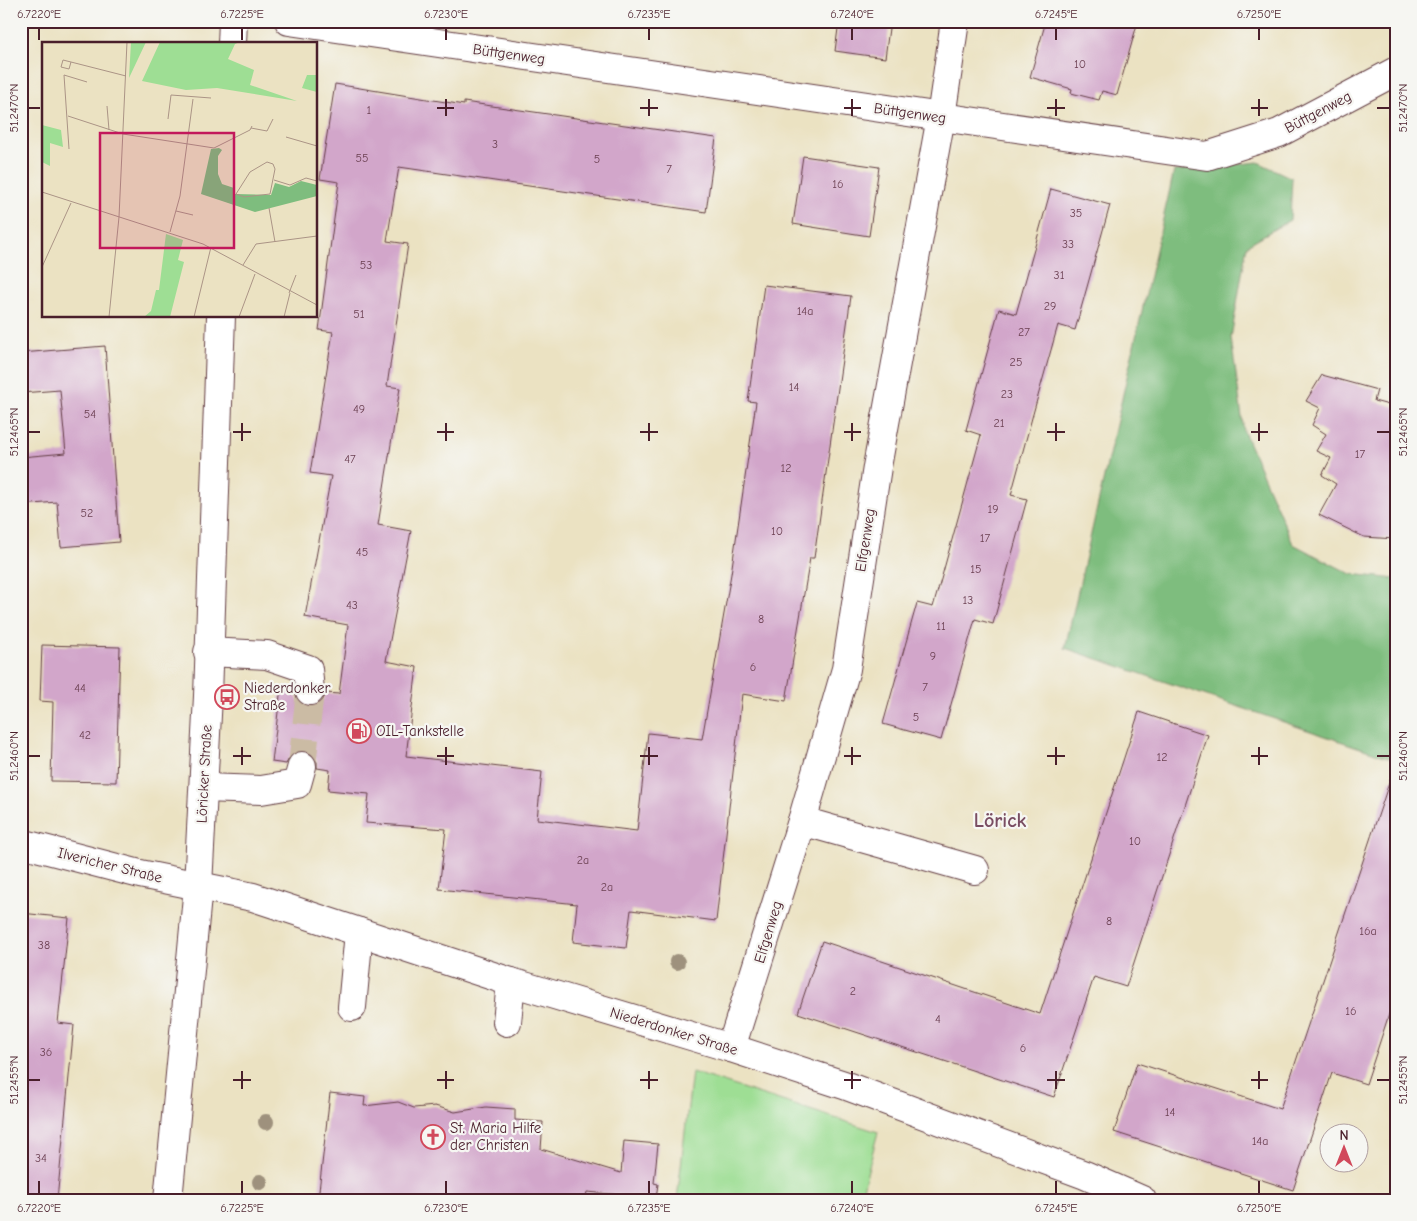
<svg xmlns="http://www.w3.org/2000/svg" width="1417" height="1221" font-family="'Comic Neue',sans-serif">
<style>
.green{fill:#9ede94;stroke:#747e60}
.forest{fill:#7ebd7e;stroke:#646e54}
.building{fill:#d2a6ca}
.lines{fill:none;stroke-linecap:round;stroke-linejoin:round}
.minor-tunnel{stroke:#cbbba4;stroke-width:28;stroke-dasharray:28 14;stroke-linecap:butt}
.minor-casing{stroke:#623c42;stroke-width:30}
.minor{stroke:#fff;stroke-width:28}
.tree{fill:#9e917d}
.ticks{fill:none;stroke:#4a1f2b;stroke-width:2}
.labels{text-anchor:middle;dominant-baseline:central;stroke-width:4.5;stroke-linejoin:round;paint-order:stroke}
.number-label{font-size:12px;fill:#6c4153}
.street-label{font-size:15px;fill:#4a1f2b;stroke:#f6f6f2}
.poi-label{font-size:15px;fill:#4a1f2b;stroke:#f6f6f2;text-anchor:start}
.district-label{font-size:20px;font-weight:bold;fill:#7a4e63;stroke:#f6f6f2}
.inset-road{fill:none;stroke:#ab9486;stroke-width:1}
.view{fill:#c2185b;fill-opacity:0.15;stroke:#c2185b;stroke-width:2.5}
.inset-edge{fill:none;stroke:#4a1f2b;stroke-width:2.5}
.neatline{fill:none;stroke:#4a1f2b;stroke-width:2}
.ticks-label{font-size:12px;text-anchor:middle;fill:#4a1f2b}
</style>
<rect width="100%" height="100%" fill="#f6f6f2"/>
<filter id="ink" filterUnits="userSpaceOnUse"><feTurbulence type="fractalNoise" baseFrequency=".02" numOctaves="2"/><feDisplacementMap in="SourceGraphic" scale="10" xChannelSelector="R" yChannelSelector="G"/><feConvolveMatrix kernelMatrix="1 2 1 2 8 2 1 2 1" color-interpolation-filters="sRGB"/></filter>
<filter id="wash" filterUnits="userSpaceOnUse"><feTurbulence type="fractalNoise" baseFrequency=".0096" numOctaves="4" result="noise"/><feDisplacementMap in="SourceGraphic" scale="20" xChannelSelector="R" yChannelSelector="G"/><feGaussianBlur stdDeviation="1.12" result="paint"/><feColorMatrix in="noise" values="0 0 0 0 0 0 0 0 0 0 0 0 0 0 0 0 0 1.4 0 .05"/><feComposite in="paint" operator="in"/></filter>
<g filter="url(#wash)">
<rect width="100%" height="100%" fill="#ebe2c2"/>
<path class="green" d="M692 1072 878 1132 860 1200H677Z"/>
<path class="forest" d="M1258 162 1292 178 1290 220 1247 245 1231 338 1244 432 1293 544 1351 574 1396 579V760L1065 648 1174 171Z"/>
<g id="blocks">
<g class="building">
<path d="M839 21H890L885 58 835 51Z"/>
<path d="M1046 21H1138L1117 95 1102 91 1099 100 1071 93 1072 89 1030 77Z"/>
<path d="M335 84 464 105V102L716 138 706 212 399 167 387 241 408 244 387 386 400 388 378 525 411 531 386 661 417 667 406 756 542 772 537 819 637 831 648 733 702 739 731 574 756 402 748 401 764 285 851 296 814 558H810L786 701 742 694 716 921 631 910 626 948 573 942 577 904 439 889 446 829 366 823 369 794 328 790 330 770 317 768V762L313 755 307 751H299L291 755 286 764 272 762 281 687 294 689 298 700 303 705 311 707 319 703 324 698 325 693 339 694 348 625 305 617 331 476 310 473 333 332 319 330 339 182 320 179Z"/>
<path d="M803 156 879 167 869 236 793 224Z"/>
<path d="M1051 189 1110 205 1075 330 1058 325 1033 414 1011 495 1027 499 993 624 975 619 941 740 883 724 917 603 933 607 942 576 981 435 966 430 999 309 1016 314Z"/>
<path d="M105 346 119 542 61 547 57 502 21 505V457L66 453 60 390 21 393V353Z"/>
<path d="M1322 375 1377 390 1374 401 1396 407V539L1364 537 1319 515 1336 484 1322 475 1331 458 1316 451 1326 434 1312 425 1320 408 1306 401Z"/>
<path d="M42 645 120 647 116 782 51 781 53 702 40 701Z"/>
<path d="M1139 712 1208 735 1126 987 1094 977 1054 1097 798 1013 822 941 1040 1014Z"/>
<path d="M1390 780 1396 781V993L1366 1084 1332 1073 1293 1190 1114 1132 1137 1063 1280 1109Z"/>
<path d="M21 913 69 918 58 1023 74 1025 57 1200H21Z"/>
<path d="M330 1093 365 1097 364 1106 398 1102 414 1108 435 1106 455 1112 486 1107 515 1109V1120L543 1122 541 1149 621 1173 624 1141 658 1144 654 1183 658 1184 656 1198 587 1192 585 1200H318Z"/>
</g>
</g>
</g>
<g filter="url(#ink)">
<use href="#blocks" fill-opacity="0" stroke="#623c42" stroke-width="1"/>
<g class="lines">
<path class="minor-tunnel" d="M302 766 310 691"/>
<defs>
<g id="minor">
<path d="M289 21 1207 156 1279 133 1396 71"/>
<path d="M232 44 233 21"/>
<path d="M208 652 267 655 308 669 310 691"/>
<path d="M204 788 261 790 297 784 302 766"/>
<path d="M802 821 975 870"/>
<path d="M21 843 140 874 253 897 511 982 731 1048 844 1085 1085 1175 1142 1200"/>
<path d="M352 1007 359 932"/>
<path d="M507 1022 511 982"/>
<path d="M731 1048 802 821 846 669 877 467 941 117 955 21"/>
<path d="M168 1200 198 886 208 696 221 316"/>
</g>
</defs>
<use href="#minor" class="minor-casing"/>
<use href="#minor" class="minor"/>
</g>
<g class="tree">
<circle cx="677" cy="962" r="8"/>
<circle cx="266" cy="1122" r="8"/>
<circle cx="260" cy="1182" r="8"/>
</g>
</g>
<path class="ticks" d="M39 28V40M242 28V40M446 28V40M649 28V40M852 28V40M1056 28V40M1259 28V40M446 99V116M649 99V116M852 99V116M1056 99V116M1259 99V116M28 108H40M437 108H454M640 108H658M844 108H861M1047 108H1065M1251 108H1268M1377 108H1390M242 423V441M446 423V441M649 423V441M852 423V441M1056 423V441M1259 423V441M28 432H40M233 432H251M437 432H454M640 432H658M844 432H861M1047 432H1065M1251 432H1268M1377 432H1390M242 747V765M446 747V765M649 747V765M852 747V765M1056 747V765M1259 747V765M28 756H40M233 756H251M437 756H454M640 756H658M844 756H861M1047 756H1065M1251 756H1268M1377 756H1390M242 1071V1089M446 1071V1089M649 1071V1089M852 1071V1089M1056 1071V1089M1259 1071V1089M28 1080H40M233 1080H251M437 1080H454M640 1080H658M844 1080H861M1047 1080H1065M1251 1080H1268M1377 1080H1390M39 1181V1194M242 1181V1194M446 1181V1194M649 1181V1194M852 1181V1194M1056 1181V1194M1259 1181V1194"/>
<defs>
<symbol id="bus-ring" viewBox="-11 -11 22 22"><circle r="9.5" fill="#f6f6f2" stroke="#d1495b" stroke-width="1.5"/><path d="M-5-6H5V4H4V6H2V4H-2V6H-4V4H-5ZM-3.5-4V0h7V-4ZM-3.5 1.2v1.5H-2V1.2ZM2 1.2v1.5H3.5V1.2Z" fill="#d1495b"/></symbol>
<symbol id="fuel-ring" viewBox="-11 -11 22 22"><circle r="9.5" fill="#f6f6f2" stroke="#d1495b" stroke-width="1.5"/><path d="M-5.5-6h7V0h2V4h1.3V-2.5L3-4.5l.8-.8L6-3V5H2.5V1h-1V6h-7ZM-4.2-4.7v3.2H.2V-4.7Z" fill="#d1495b"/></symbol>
<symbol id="church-ring" viewBox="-11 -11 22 22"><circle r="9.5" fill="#f6f6f2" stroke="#d1495b" stroke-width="1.5"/><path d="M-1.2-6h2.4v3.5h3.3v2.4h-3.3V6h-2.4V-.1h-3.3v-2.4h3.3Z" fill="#d1495b"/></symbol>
</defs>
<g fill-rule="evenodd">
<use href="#bus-ring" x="213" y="683" width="28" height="28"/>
<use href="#fuel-ring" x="345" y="717" width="28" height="28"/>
<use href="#church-ring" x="419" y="1123" width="28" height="28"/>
</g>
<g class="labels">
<g class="number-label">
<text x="1080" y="64">10</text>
<text x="369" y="110">1</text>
<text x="495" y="144">3</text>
<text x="362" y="158">55</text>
<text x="597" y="159">5</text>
<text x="669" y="169">7</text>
<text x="838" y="184">16</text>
<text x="1076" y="213">35</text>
<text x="1068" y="244">33</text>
<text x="366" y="265">53</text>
<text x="1059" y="275">31</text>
<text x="1050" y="306">29</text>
<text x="805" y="311">14a</text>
<text x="359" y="314">51</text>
<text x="1024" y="332">27</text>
<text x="1016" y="362">25</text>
<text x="794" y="387">14</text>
<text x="1007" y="394">23</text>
<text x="359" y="409">49</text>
<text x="90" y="414">54</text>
<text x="999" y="423">21</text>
<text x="1360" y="454">17</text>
<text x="350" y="459">47</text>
<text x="786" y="468">12</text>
<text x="993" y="509">19</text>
<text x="87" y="513">52</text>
<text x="777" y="531">10</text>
<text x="985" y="538">17</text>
<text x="362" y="552">45</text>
<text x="976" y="569">15</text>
<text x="968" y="600">13</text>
<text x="352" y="605">43</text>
<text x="761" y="619">8</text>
<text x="941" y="626">11</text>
<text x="933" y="656">9</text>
<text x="753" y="667">6</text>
<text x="925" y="687">7</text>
<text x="80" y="688">44</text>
<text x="916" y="717">5</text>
<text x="85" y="735">42</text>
<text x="1162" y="757">12</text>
<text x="1135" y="841">10</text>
<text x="583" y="860">2a</text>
<text x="607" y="887">2a</text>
<text x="1109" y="921">8</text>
<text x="1368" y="931">16a</text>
<text x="44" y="945">38</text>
<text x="853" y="991">2</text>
<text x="1351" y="1011">16</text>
<text x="938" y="1019">4</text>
<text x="1023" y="1048">6</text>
<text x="46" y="1052">36</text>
<text x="1170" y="1112">14</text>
<text x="1260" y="1141">14a</text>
<text x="41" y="1158">34</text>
</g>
<g class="street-label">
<text transform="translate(509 54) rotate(8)">Büttgenweg</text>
<text transform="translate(1318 112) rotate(-28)">Büttgenweg</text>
<text transform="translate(910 113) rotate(8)">Büttgenweg</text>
<text transform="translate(865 540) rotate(-81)">Elfgenweg</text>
<text transform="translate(204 774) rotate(-87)">Löricker Straße</text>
<text transform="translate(110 865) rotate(14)">Ilvericher Straße</text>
<text transform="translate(768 932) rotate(-73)">Elfgenweg</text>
<text transform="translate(674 1031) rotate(17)">Niederdonker Straße</text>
</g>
<g class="poi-label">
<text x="244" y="688">Niederdonker<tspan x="244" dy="17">Straße</tspan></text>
<text x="376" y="731">OIL-Tankstelle</text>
<text x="450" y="1128">St. Maria Hilfe<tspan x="450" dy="17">der Christen</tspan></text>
</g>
<g class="district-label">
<text x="1000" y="820">Lörick</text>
</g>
</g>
<g transform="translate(42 42)">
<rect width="275" height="275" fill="#ebe2c2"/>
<path d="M89 0H104L87 36ZM118 0H198L193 2 186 17 212 28 208 43 255 59 175 46 144 48 100 39ZM265 33H275V50L260 46ZM0 83 19 88 21 105 8 101V124L0 120ZM124 192 141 198 136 218 142 220 128 275H102L109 269 114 248H117Z" fill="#9ede94"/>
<path d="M177 106 180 108 176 114V132L180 142 192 146 193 152 229 153 233 141 247 145 259 139 275 143V154L213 170 159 152 169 107Z" fill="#7ebd7e"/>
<path class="inset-road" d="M29 20 27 27 19 25 21 18 29 20 84 34M65 64 67 88M26 74 81 92 172 106 208 88 210 84M126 77 129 53 169 56M209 86 225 89 231 77M244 95 275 104M27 107 22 33 45 40M225 120 231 122 233 127 228 152 202 155 194 152 208 130ZM232 138 248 143 264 136 275 139M0 150 161 202 275 263M227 166 233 200M134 169 151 173M128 190 138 154 151 57M201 223 214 202 275 194M0 225 29 161M247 251 254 233M67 275 77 175 85 0M152 275 169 205M197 275 213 232M242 275 248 251"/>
<path class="view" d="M58 91H192V206H58Z"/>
<rect width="275" height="275" class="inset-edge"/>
</g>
<rect width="1417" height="1221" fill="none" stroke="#f6f6f2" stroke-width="55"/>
<g transform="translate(1344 1148)"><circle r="24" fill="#f6f6f2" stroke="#b1a0a2"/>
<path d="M0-4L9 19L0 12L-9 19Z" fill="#d1495b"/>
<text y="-8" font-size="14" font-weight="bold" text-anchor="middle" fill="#4a1f2b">N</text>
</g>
<rect x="28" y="28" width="1362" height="1166" class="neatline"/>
<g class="ticks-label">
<text x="39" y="18">6.7220°E</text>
<text x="242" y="18">6.7225°E</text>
<text x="446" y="18">6.7230°E</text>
<text x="649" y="18">6.7235°E</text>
<text x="852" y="18">6.7240°E</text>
<text x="1056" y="18">6.7245°E</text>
<text x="1259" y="18">6.7250°E</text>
<text transform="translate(14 108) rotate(-90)" y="4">51.2470°N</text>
<text transform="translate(1403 108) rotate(-90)" y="4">51.2470°N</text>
<text transform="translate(14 432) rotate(-90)" y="4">51.2465°N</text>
<text transform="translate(1403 432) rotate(-90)" y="4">51.2465°N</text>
<text transform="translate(14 756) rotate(-90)" y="4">51.2460°N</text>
<text transform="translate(1403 756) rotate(-90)" y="4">51.2460°N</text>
<text transform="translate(14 1080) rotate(-90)" y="4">51.2455°N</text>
<text transform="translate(1403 1080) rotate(-90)" y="4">51.2455°N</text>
<text x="39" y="1212">6.7220°E</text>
<text x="242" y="1212">6.7225°E</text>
<text x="446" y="1212">6.7230°E</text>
<text x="649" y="1212">6.7235°E</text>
<text x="852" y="1212">6.7240°E</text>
<text x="1056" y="1212">6.7245°E</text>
<text x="1259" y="1212">6.7250°E</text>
</g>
</svg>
